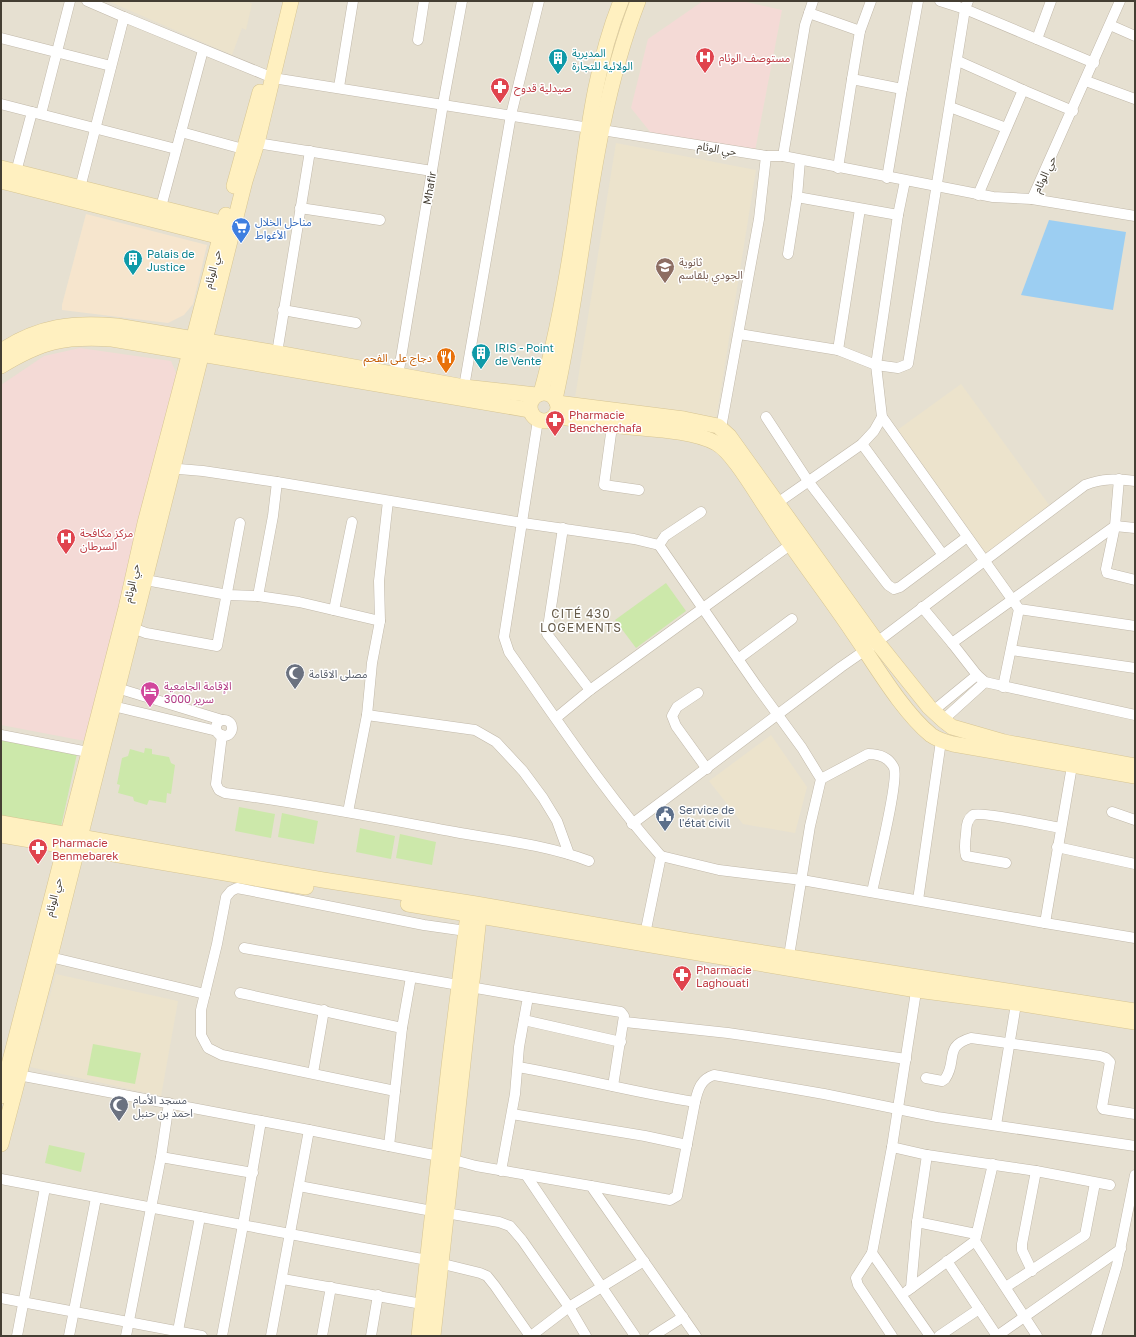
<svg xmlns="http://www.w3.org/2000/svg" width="1136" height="1337" font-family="'Golos Text','Noto Sans Arabic',sans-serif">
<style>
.residential{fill:#e6e0d1}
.commercial{fill:#f6e5cd}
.education{fill:#ece3cc}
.medical{fill:#f4dad6}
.green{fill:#cce8aa}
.water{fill:#9ccef2}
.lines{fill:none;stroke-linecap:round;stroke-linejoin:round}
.street-casing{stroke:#c1b8a9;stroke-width:11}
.secondary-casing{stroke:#d7c593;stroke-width:16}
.street{stroke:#fff;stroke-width:10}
.secondary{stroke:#fff0c0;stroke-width:15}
.labels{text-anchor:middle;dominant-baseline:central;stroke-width:3;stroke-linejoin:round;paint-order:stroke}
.culture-label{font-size:11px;fill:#0d838f;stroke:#fff;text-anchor:start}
.health-label{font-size:11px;fill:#be3a42;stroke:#fff;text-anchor:start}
.street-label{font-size:11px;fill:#443e33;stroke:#fff}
.shop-label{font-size:11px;fill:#366cbe;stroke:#fff;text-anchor:start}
.education-label{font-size:11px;fill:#785e54;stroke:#fff;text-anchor:start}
.food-label{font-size:11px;fill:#c56008;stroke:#fff;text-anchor:end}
.worship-label{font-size:11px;fill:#5b616d;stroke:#fff;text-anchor:start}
.hotel-label{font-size:11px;fill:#b23c85;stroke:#fff;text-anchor:start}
.service-label{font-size:11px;fill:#4e5e75;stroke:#fff;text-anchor:start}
.neighbourhood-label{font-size:12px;letter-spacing:1px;fill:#675c4a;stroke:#fff}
</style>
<rect width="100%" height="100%" fill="#f2eee3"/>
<rect class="residential" x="1" y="1" width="1134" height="1335"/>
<path class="commercial" d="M86 214 207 245 193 304 184 315 168 323 62 310V305Z"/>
<g class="education">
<path d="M108 1H248L252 4 246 30 242 28 232 55Z"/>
<path d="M616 143 756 170 716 420 575 398Z"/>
<path d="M961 384 1052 509 987 556 896 431Z"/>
<path d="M771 735 807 787 795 833 743 824 709 781Z"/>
<path d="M56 974 178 1001 161 1096 30 1067Z"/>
</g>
<g class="medical">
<path d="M703 1H742L782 10 755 151 651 133 631 108 648 39Z"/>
<path d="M80 348 171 361 177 375 85 741 1 725V385L44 356Z"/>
</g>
<g class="green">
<path d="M666 583 686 611 636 648 615 620Z"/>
<path d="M1 738 77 754 60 831 1 820Z"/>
<path d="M145 748 152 749V754L169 757 171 763 175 765 171 794 167 793 166 803 149 800 147 805 134 801 133 797 118 793 120 785 117 784 122 758 128 756 130 749 144 753Z"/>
<path d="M239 807 275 814 271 838 235 831Z"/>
<path d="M282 813 318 821 314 844 278 837Z"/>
<path d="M360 828 395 836 391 859 356 852Z"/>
<path d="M400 834 436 842 432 865 396 858Z"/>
<path d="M93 1044 141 1053 135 1084 87 1075Z"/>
<path d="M49 1145 85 1153 81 1172 45 1163Z"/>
</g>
<path class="water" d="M1049 220 1126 232 1113 310 1021 295Z"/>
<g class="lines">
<defs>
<g id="street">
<path d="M87 1 124 17"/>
<path d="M968 1 965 9 1094 63"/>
<path d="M809 13 860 31"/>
<path d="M1110 25 1135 36"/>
<path d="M1 38 111 66"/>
<path d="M1037 39 1051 1"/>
<path d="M418 40 424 1"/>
<path d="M958 61 1023 90 978 195"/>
<path d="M852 79 860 31 871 1"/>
<path d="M1086 81 1135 99"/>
<path d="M339 87 353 1"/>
<path d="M1023 90 1073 111"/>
<path d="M1 104 176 149"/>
<path d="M950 107 1006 128"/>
<path d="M41 114 70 1"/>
<path d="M181 132 243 149"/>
<path d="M257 143 432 171"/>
<path d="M783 156 805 25 813 1"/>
<path d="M800 160 797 197 898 215"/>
<path d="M838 168 852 79 902 89 918 1"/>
<path d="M16 172 32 112"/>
<path d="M887 178 902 89"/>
<path d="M905 181 898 215 876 365 882 417 1019 609 1135 626"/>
<path d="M80 188 124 17 273 78 766 156H783L993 197 1032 199 1120 1"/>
<path d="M1032 199 1135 216"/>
<path d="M161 207 203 50"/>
<path d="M300 208 380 220"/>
<path d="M788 254 797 197"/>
<path d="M283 310 356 323"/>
<path d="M739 334 838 350 876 365 898 368 908 364 965 9 940 1"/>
<path d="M838 350 860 209"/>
<path d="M277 353 310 151"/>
<path d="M398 376 443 104 462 1"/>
<path d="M464 387 511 115 539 1"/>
<path d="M766 417 808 481 888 585 894 589 900 587 967 537"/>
<path d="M613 419 604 485 639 490"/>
<path d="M538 420 504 637 509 652C558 721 605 793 661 856L644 939"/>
<path d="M721 428 759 219 766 156"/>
<path d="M862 444 943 555"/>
<path d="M167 468 203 471 277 482 523 523 634 539 659 545"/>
<path d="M773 506 862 444 874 431 882 417"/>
<path d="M701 512 665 536 659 545 756 685 802 748 821 779 810 826 788 962"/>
<path d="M563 528 547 634 590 690"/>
<path d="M1135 528 1115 526 1106 569 1107 573 1135 580"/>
<path d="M140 579 228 595 258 596 299 602 380 621"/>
<path d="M258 596 273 516 277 482"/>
<path d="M922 607 952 643 1115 526 1119 479"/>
<path d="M334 610 352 522"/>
<path d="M127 626 146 633 217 646 240 523"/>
<path d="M952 643 977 675 985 682 1135 715"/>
<path d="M1011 650 1135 668"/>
<path d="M738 659 792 619"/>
<path d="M1003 687 1019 609"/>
<path d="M117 688 222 720"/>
<path d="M698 693 677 707 672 716 676 726 707 769"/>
<path d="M113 706 217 731"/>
<path d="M933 711 977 675"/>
<path d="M367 715 475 730 496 742 523 771 543 798 557 821 569 854"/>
<path d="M556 718 590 690 790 545"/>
<path d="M943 720 985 682"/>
<circle cx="224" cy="728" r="8"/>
<path d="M1 735 88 752"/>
<path d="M222 735 216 784 219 790 225 793C302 803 379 818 455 832 501 840 546 845 589 861"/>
<path d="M821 779 868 754C879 754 889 757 894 768 899 781 876 872 872 892"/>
<path d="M348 812 367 715 372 663 380 621 379 581 388 501"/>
<path d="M1112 812 1135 820"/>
<path d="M632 824 841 667 877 642 1085 485C1103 478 1116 479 1135 481"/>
<path d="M1057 847 1135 864"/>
<path d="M661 856 719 870 802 880 1045 923 1135 938"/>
<path d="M1006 863 966 856C964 849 965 841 966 834 966 828 967 819 973 815 981 811 1048 826 1061 828"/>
<path d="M918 900 941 741"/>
<path d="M1045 923 1072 766"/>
<path d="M244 948 528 997 519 1047 515 1094 501 1171"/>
<path d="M50 957 205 994"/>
<path d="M917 985 892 1147 872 1253 930 1336"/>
<path d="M240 993 402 1028"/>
<path d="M528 997 621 1012 624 1016 613 1086"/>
<path d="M524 1020 621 1042"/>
<path d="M625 1022 728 1033 906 1059"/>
<path d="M518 1067C577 1077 636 1093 695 1102L677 1196 670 1200 591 1186"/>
<path d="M313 1073 324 1010"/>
<path d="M13 1074 309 1130 439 1156 476 1166 591 1186 696 1336"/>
<path d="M926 1078 942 1081 945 1079C958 1061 943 1046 971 1038L1100 1056 1106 1058 1110 1062 1102 1107 1103 1109 1135 1114"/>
<path d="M395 1091 222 1055 208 1048 201 1035V1010L217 944 226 897 231 891 237 888 424 925 466 931"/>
<path d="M695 1102C698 1089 701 1079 714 1075L824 1094 937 1117 1135 1146"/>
<path d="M512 1114 645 1136 687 1145"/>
<path d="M996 1125 1017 998"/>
<path d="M389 1146 402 1028 411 977"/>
<path d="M892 1147 927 1155 1036 1171 1110 1185"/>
<path d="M161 1157 253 1173"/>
<path d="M993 1164 975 1241 1037 1336"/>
<path d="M526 1175 635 1336"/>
<path d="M1 1179 427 1260 480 1273 487 1276 495 1286 530 1336"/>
<path d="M299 1186 432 1211"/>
<path d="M446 1213 499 1222 510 1226 522 1240 569 1307 586 1336"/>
<path d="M917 1222 976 1234"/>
<path d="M872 1253 856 1278 858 1285 892 1336"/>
<path d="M947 1261 997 1336"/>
<path d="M1032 1271 1022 1250V1244L1036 1171"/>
<path d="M283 1279 422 1304"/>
<path d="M1006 1287 1085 1235 1095 1183"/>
<path d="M911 1288 917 1222 927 1155"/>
<path d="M907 1291 975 1241"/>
<path d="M1 1298 202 1336"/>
<path d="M17 1336 45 1188"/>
<path d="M69 1336 96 1198"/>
<path d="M126 1336 161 1157 169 1103"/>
<path d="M177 1336 200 1217"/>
<path d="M222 1336 243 1225 261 1121"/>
<path d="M271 1336 309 1130"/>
<path d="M322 1336 331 1287"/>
<path d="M371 1336 378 1295"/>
<path d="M531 1336 569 1307 644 1261"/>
<path d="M653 1336 683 1317"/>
<path d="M939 1336 979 1309"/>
<path d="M997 1336 1121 1249"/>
<path d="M1096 1336 1117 1265 1135 1175"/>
</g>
<g id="secondary">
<path d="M1 168 233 226"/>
<path d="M1 181 229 239"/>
<path d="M234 186 260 92"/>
<path d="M1 351C39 326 73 322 117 326L277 353 464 387 536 395"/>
<path d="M1 366C42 341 64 336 112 339L530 410"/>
<path d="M541 393C559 329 570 262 579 196 588 131 596 63 621 1"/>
<circle cx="544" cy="407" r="14"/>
<path d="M555 399C585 267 589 128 638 1"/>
<path d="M557 403 684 419 718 426 729 436 877 642 929 707 943 720 952 727 1004 742 1135 766"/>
<path d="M555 416C574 419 593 422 612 425 641 429 691 429 716 443 733 452 757 495 769 512 795 553 825 591 852 631 875 664 901 710 931 735 938 740 945 742 953 744L1135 776"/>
<path d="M1 823 323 880 476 904 688 941 1135 1011"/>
<path d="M1 835 306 887"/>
<path d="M408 904 917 990 1016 1003 1135 1022"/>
<path d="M1 1096 126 608 145 523 226 215"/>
<path d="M1 1144 50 957 245 181 257 143 291 1"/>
<path d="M419 1336 449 1066 469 906"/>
<path d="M433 1336 480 908"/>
</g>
</defs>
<use href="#street" class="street-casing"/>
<use href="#secondary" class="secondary-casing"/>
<use href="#street" class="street"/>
<use href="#secondary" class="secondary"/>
</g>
<defs>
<symbol id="hospital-pin" viewBox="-11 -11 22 30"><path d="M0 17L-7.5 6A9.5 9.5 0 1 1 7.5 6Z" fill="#e0444e" stroke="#fff"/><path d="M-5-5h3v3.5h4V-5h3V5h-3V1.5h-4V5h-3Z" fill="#fff"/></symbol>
<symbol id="building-pin" viewBox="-11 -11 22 30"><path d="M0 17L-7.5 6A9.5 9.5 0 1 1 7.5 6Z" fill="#0f9aa8" stroke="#fff"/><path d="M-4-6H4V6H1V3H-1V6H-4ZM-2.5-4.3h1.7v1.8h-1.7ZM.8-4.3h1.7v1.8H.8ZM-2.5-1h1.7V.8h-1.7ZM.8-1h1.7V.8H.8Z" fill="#fff"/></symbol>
<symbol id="pharmacy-pin" viewBox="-11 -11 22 30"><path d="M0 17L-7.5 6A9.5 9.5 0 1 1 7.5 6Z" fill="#e0444e" stroke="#fff"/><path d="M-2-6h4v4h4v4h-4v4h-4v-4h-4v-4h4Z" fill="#fff"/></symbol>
<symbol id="supermarket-pin" viewBox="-11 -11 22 30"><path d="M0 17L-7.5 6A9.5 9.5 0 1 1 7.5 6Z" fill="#3f7fe0" stroke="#fff"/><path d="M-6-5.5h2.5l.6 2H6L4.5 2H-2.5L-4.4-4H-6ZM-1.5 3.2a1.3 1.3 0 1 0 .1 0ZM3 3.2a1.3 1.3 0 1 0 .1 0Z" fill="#fff"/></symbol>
<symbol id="school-pin" viewBox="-11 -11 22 30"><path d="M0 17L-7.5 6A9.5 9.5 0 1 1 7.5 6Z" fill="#8d6e63" stroke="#fff"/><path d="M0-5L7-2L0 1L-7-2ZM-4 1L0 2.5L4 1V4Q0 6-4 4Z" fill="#fff"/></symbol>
<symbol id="restaurant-pin" viewBox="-11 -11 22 30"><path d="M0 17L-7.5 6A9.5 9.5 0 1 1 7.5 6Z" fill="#e8710a" stroke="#fff"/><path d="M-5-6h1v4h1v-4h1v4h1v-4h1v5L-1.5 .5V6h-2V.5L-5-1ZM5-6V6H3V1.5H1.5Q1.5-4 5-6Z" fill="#fff"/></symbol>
<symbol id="mosque-pin" viewBox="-11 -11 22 30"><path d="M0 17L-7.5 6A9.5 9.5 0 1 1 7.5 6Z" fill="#6b7280" stroke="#fff"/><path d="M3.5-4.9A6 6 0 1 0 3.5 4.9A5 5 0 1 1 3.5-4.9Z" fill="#fff"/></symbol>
<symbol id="hotel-pin" viewBox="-11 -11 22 30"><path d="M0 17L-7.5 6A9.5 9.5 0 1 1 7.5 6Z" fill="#d1479c" stroke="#fff"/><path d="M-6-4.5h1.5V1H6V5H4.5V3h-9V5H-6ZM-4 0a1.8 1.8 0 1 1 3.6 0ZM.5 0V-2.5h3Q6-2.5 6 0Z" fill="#fff"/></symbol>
<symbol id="civic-pin" viewBox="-11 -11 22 30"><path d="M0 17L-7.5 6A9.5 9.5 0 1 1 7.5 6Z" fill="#5c6f8a" stroke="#fff"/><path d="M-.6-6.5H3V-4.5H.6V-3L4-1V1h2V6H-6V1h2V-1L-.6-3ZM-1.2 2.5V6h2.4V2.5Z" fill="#fff"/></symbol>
</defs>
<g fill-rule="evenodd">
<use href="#hospital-pin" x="694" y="46" width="22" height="30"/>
<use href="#building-pin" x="547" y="47" width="22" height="30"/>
<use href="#pharmacy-pin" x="489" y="76" width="22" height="30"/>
<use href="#supermarket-pin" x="230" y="216" width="22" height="30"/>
<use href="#building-pin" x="122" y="248" width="22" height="30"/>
<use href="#school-pin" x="654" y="256" width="22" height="30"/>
<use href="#building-pin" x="470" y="342" width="22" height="30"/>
<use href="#restaurant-pin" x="435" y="346" width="22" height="30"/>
<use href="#pharmacy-pin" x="544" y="409" width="22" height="30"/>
<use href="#hospital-pin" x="55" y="527" width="22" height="30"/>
<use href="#mosque-pin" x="284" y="662" width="22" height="30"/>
<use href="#hotel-pin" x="139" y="680" width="22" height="30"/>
<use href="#civic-pin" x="654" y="804" width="22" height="30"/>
<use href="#pharmacy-pin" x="27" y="837" width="22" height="30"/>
<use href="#pharmacy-pin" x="671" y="964" width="22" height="30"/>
<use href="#mosque-pin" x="108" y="1094" width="22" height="30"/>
</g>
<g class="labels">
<g class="culture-label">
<text x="572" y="52">المديرية<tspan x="572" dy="13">الولائية للتجارة</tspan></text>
<text x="147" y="253">Palais de<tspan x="147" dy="13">Justice</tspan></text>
<text x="495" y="347">IRIS - Point<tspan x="495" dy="13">de Vente</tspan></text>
</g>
<g class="health-label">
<text x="719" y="57">مستوصف الوئام</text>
<text x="514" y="87">صيدلية قدوح</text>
<text x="569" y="414">Pharmacie<tspan x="569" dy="13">Bencherchafa</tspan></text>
<text x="80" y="532">مركز مكافحة<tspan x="80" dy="13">السرطان</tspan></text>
<text x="52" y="842">Pharmacie<tspan x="52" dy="13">Benmebarek</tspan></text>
<text x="696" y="969">Pharmacie<tspan x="696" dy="13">Laghouati</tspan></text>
</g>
<g class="street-label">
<text transform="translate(717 148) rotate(9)">حي الوئام</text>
<text transform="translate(1044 174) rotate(-65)">حي الوئام</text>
<text transform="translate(429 188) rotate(-80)">Mhafir</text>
<text transform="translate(212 269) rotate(-76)">حي الوئام</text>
<text transform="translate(131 583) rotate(-78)">حي الوئام</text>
<text transform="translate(53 897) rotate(-76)">حي الوئام</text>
</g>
<g class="shop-label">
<text x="255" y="221">مناحل الخلال<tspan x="255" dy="13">الأغواط</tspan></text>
</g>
<g class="education-label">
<text x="679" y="261">ثانوية<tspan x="679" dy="13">الجودي بلقاسم</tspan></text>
</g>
<g class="food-label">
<text x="432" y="357">دجاج على الفحم</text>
</g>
<g class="worship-label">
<text x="309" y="673">مصلى الاقامة</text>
<text x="133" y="1099">مسجد الأمام<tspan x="133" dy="13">احمد بن حنبل</tspan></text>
</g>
<g class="hotel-label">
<text x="164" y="685">الإقامة الجامعية<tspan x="164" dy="13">3000 سرير</tspan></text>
</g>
<g class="service-label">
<text x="679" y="809">Service de<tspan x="679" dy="13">l'état civil</tspan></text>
</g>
<g class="neighbourhood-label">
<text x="581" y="613">CITÉ 430<tspan x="581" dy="14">LOGEMENTS</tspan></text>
</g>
</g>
<rect width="1136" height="1337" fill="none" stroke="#443e33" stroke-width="4"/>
</svg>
